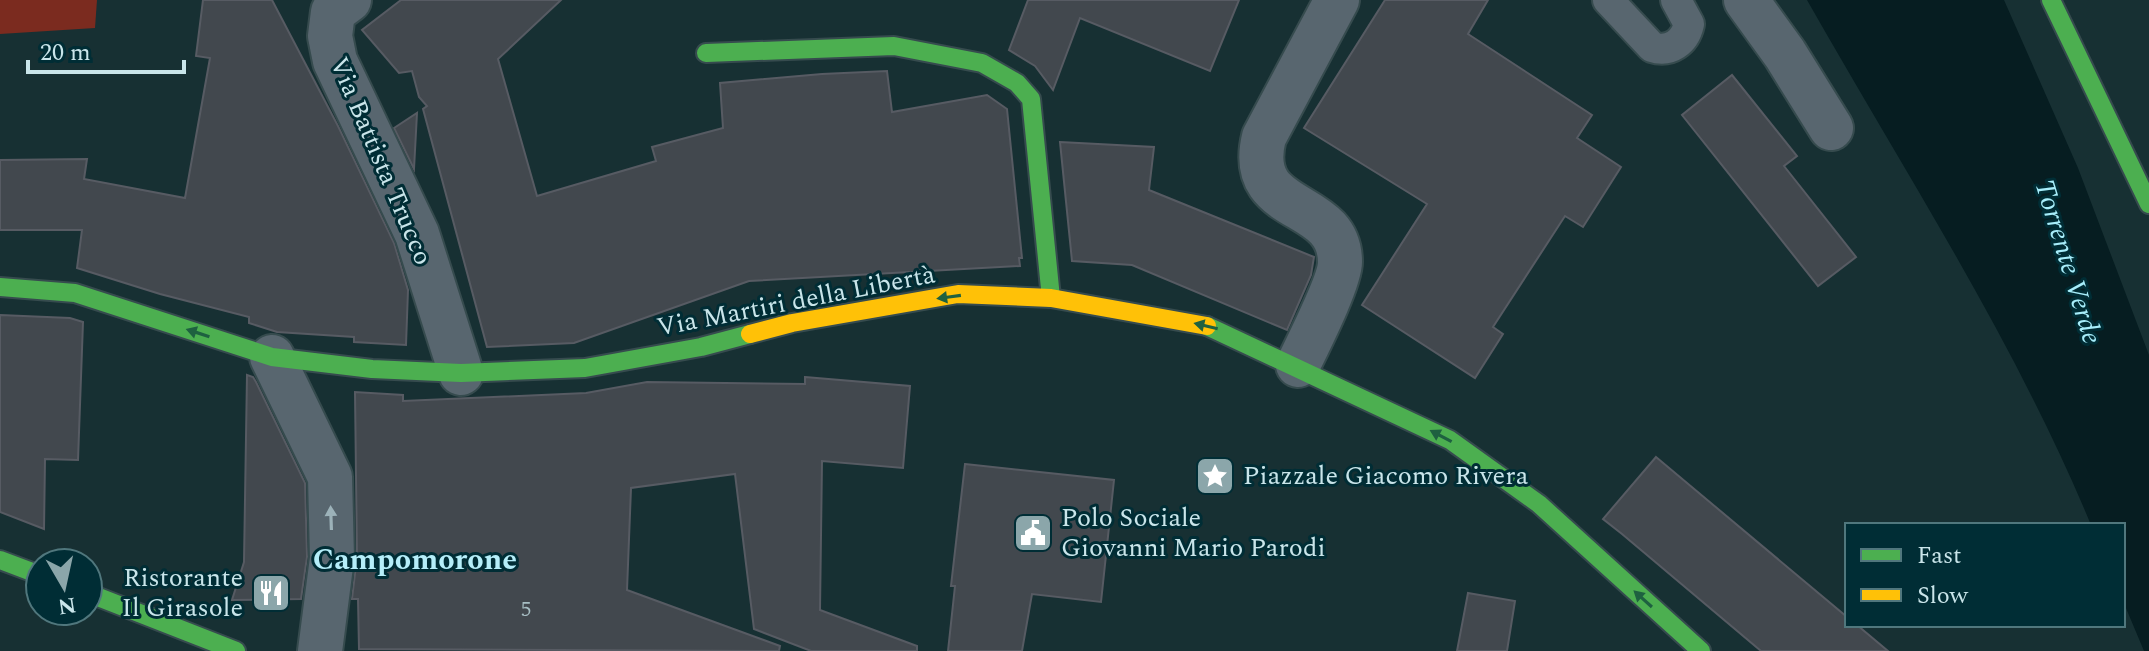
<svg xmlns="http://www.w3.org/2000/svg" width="2149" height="651" font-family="Spectral,serif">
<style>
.green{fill:#7b2b1f}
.water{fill:#061d21}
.building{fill:#42484e;stroke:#575b63;stroke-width:2}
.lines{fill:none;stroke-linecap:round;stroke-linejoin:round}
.lane-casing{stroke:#364b4e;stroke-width:34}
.street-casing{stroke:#364b4e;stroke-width:48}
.fast-casing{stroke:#364b4e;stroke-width:22}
.slow-casing{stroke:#364b4e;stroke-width:22}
.lane{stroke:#58666f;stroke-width:30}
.street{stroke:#58666f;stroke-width:44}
.fast{stroke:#4caf50;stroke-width:18}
.slow{stroke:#ffc107;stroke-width:18}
.oneway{fill:#1e6140}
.oneway2{fill:#9cb2b9}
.labels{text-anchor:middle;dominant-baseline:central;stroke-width:6;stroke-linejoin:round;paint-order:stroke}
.number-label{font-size:22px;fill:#a7bec3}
.street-label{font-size:26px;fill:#c9e5ea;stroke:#002d35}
.poi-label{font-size:26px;fill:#c9e5ea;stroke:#002d35;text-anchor:start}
.water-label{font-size:28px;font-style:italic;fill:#a7eefb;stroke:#002d35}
.quarter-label{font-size:30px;font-weight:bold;fill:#b5eef9;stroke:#002d35}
</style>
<rect width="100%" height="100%" fill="#173033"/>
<path class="green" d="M0 0H97L95 28 0 34Z"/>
<path class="water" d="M1807 0H2004L2078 168 2149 355V651H2144L2123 601V525H2091C2016 343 1904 171 1807 0Z"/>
<g class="building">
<path d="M203 0H272L338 126 394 243 408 290 406 345 354 342V337L277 332 249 323V317L160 294 77 268 82 230H0V160L87 159 84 179 185 198 210 58 196 56Z"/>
<path d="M401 0H561L498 59 537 196 656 161 652 147 723 128 720 83 822 74 887 71 892 112 987 95 1007 109 1022 258H1019L1020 266 749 281 574 343 487 347 423 109 427 106 419 97 412 71 399 73 362 30Z"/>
<path d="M1028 0H1239L1210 71 1080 18 1053 90 1035 66 1009 50Z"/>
<path d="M1385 0H1488L1468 34 1592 115 1577 138 1621 167 1583 227 1565 216 1493 327 1503 334 1475 378 1362 305 1427 204 1304 128Z"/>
<path d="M1732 75 1797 156 1784 166 1856 257 1818 286 1682 115Z"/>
<path d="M417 113 414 169 394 128Z"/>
<path d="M1060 142 1154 147 1149 190 1314 257 1311 275 1287 330 1132 265 1072 261Z"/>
<path d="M0 315 70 318 83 322 78 460 45 459 44 529 0 512Z"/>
<path d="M247 375 253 377 256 382 305 483 307 557 301 599 232 600 244 562Z"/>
<path d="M805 377 910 386 903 468 822 461 820 610 917 646V651H811L754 629 735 474 631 488 627 590 780 646 779 651 359 649 358 599H352L357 557 355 392 403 395V401L586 393 647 382 805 384Z"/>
<path d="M1656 457 1847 617V625H1857L1888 651H1761L1622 534 1603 519Z"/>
<path d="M965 464 1114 480 1101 602 1032 594 1022 651H948L955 586H951Z"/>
<path d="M1468 593 1515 601 1507 651H1457Z"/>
</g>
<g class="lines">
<defs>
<path id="lane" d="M1608 0 1652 47C1670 53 1685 42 1689 24L1676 0"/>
<g id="street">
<path d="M349 0 333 12 330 36 335 61 417 234 461 373"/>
<path d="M1746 0 1785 54 1831 128"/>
<path d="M272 357 330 477 332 558 320 651"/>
<path d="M1298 365C1308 344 1340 281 1340 262 1340 196 1244 218 1264 137L1337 0"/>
</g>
<g id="fast">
<path d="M2051 0 2149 204"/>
<path d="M706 53 894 46 982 63 1017 83 1031 99 1051 298"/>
<path d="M0 287 75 293 272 357 372 369 461 373 585 368 701 347 750 334"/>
<path d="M1207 326 1450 440 1539 504 1701 651"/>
<path d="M0 560 40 575"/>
<path d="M88 593 236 651"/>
</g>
<path id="slow" d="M750 334 792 323 958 294 1051 298 1207 326"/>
</defs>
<use href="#lane" class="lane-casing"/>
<use href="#street" class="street-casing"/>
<use href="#fast" class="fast-casing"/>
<use href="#slow" class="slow-casing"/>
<use href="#lane" class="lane"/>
<use href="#street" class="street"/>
<use href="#fast" class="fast"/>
<use href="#slow" class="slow"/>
</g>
<defs><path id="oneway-solid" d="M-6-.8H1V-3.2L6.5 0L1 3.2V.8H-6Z" transform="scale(2)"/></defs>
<g class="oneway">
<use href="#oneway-solid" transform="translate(949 297) rotate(172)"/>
<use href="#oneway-solid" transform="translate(1206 326) rotate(-167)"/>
<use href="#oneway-solid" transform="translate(198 333) rotate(-162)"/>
<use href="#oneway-solid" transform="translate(1441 436) rotate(-152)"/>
<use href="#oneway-solid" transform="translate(1643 599) rotate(-138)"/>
</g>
<use class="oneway2" href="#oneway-solid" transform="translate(331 518) rotate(-92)"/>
<defs>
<symbol id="sight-square" viewBox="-11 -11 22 22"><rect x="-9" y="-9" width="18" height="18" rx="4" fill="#8ba6aa" stroke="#002d35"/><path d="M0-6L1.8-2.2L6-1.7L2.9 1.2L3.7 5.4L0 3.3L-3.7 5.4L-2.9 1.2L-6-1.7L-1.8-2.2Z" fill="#fff"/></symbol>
<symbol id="civic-square" viewBox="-11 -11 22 22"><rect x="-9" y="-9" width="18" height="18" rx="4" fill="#8ba6aa" stroke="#002d35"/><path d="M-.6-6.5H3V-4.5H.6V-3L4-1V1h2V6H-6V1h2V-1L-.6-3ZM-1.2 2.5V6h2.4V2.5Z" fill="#fff"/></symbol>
<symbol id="restaurant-square" viewBox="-11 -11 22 22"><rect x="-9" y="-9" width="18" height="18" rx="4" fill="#8ba6aa" stroke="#002d35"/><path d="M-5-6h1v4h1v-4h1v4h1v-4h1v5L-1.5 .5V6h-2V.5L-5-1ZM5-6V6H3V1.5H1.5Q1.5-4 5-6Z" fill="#fff"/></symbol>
</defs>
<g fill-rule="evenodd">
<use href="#sight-square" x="1193" y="454" width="44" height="44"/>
<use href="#civic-square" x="1011" y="511" width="44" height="44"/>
<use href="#restaurant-square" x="249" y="571" width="44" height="44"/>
</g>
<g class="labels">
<g class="number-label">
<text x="526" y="609">5</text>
</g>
<g class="street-label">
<text transform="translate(381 161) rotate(67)">Via Battista Trucco</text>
<text transform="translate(796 301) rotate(-11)">Via Martiri della Libertà</text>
</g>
<g class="poi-label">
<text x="1243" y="476">Piazzale Giacomo Rivera</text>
<text x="1061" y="518">Polo Sociale<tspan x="1061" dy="30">Giovanni Mario Parodi</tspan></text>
<text x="243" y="578" text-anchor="end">Ristorante<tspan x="243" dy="30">Il Girasole</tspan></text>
</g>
<g class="water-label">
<text transform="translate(2068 262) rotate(73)">Torrente Verde</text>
</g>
<g class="quarter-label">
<text x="415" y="560">Campomorone</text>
</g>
</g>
<rect x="1845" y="523" width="280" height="104" fill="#002d35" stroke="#50777d" stroke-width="2"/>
<rect x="1861" y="549" width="40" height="12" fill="#4caf50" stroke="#50777d" stroke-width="2"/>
<text x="1917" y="563" font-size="24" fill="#c9e5ea">Fast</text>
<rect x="1861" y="589" width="40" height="12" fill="#ffc107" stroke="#50777d" stroke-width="2"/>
<text x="1917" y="603" font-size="24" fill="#c9e5ea">Slow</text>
<g transform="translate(64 587) rotate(171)"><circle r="38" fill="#002d35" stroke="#50777d" stroke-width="2"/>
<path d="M0-6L14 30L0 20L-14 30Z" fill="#8ba6aa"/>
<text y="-12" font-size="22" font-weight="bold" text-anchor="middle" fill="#c9e5ea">N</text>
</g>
<path d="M28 60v12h156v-12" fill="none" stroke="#c9e5ea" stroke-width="4"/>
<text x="40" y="60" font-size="24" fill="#c9e5ea" stroke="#002d35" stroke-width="6" paint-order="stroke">20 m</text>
</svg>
